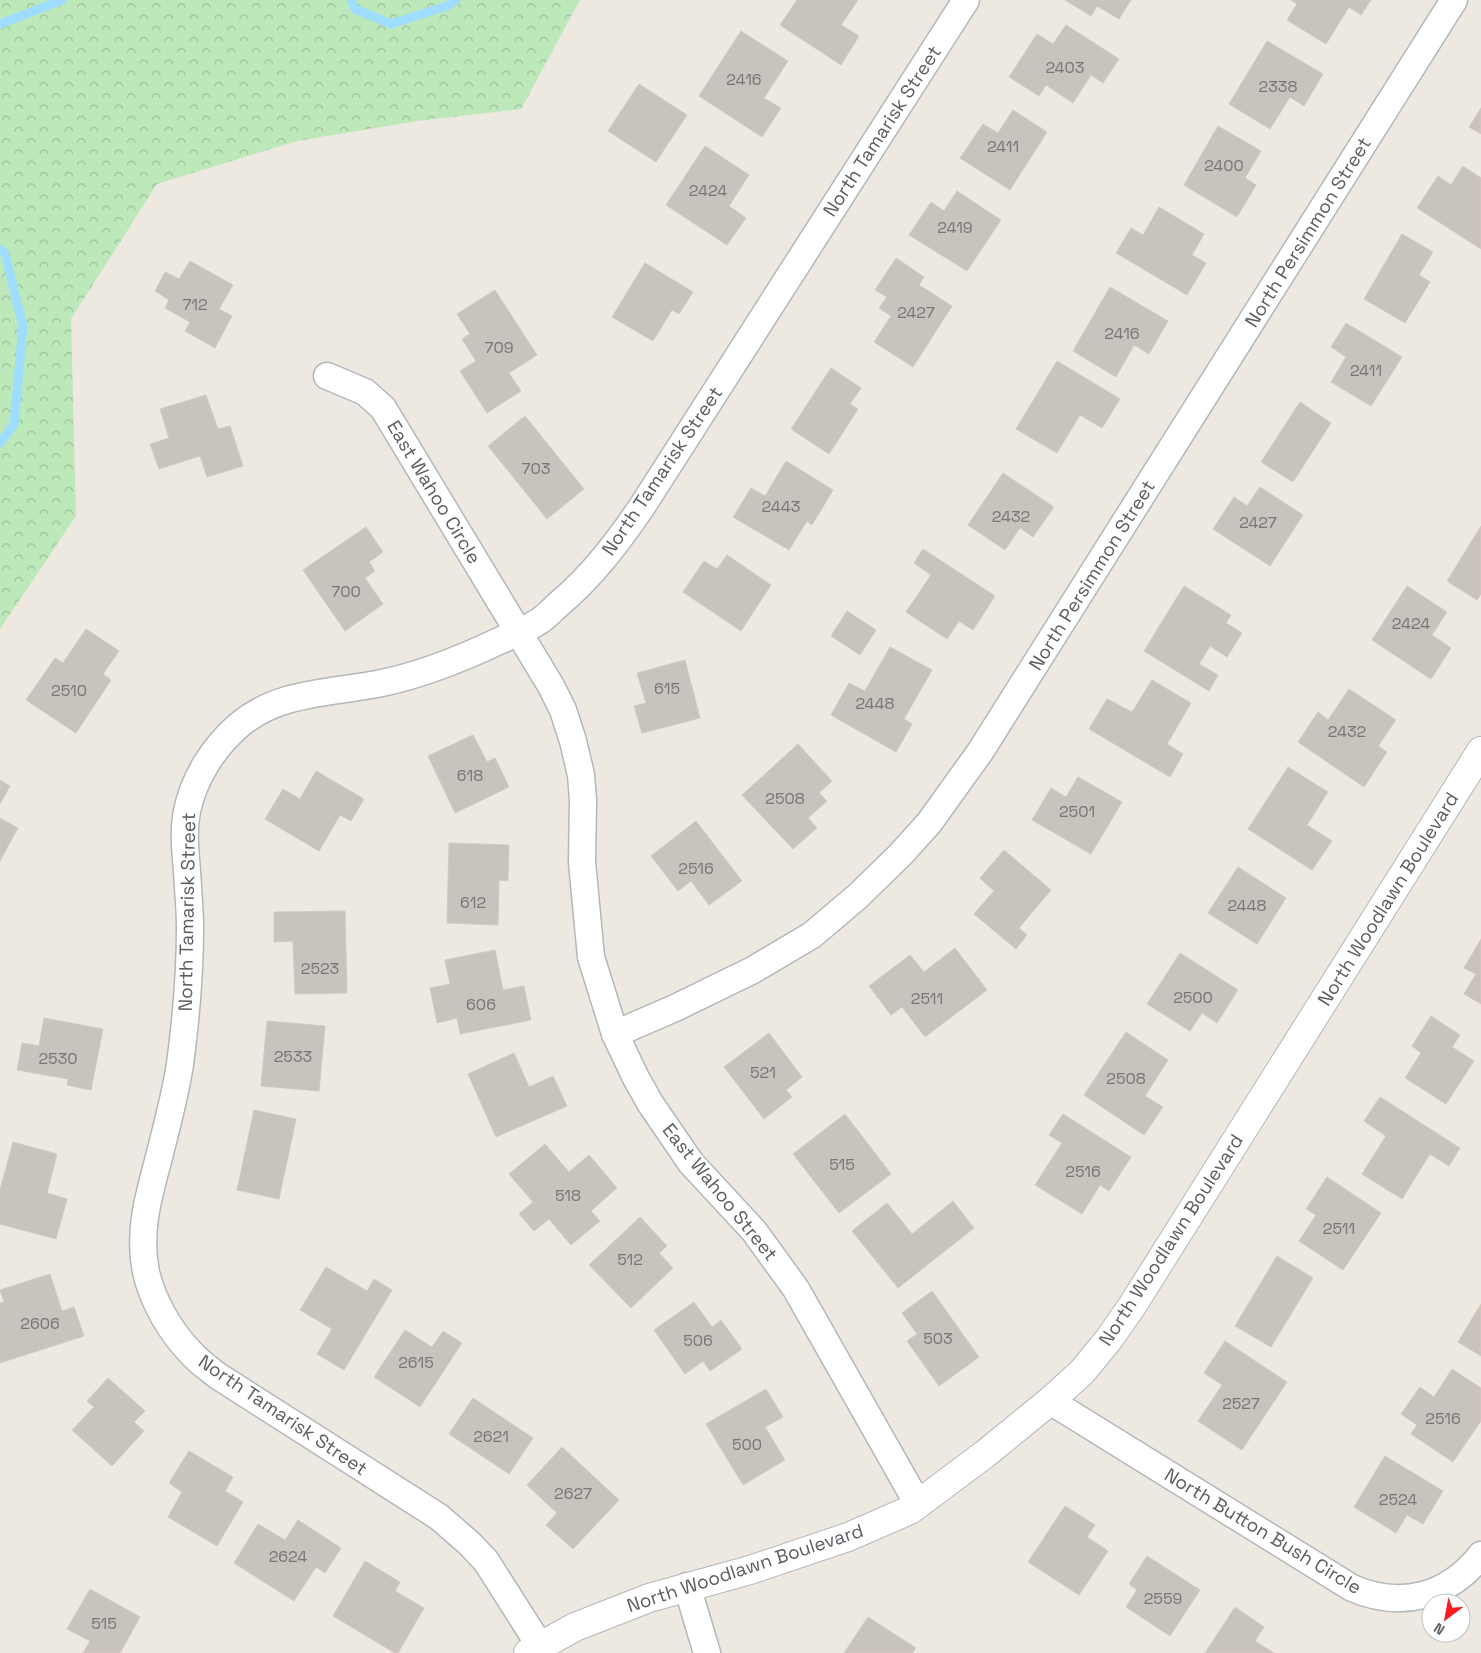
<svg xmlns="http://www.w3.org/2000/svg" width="1481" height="1653" font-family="'Space Grotesk',sans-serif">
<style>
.forest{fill:url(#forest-crowns)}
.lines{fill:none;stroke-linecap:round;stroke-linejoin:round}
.stream{stroke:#9eddff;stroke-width:9}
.building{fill:#c8c3bd;stroke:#d2cabe}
.minor-casing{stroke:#b3b7bc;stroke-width:29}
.tertiary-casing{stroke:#b3b7bc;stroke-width:30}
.minor{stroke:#fff;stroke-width:26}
.tertiary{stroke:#fff;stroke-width:28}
.labels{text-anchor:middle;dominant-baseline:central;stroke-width:4.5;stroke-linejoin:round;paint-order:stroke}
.number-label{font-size:16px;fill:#757779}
.street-label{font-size:19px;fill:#595e62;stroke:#fff}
</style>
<defs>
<pattern id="forest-crowns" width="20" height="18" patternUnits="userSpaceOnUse" patternTransform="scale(1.25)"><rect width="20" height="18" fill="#bde8ba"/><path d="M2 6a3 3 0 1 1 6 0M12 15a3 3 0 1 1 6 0" fill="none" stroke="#9dbf9b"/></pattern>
</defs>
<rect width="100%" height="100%" fill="#ede9e0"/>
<path class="forest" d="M0 0H580L521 109 417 121 297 141 157 184 71 319 76 516 0 629Z"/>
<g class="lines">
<g class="stream">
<path d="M351 0 355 9 391 24 447 6 456 0"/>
<path d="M0 24 62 0"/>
<path d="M0 249 5 254 23 326 14 424 0 443"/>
</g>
</g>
<g class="building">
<path d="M797 0H858L841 25 859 36 841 65 780 25Z"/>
<path d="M1065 0H1131L1119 19 1097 6 1091 16Z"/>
<path d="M1291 0H1371L1361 15 1349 7 1326 44 1287 20 1297 4Z"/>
<path d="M1066 25 1119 59 1103 83 1091 75 1073 103 1046 85 1039 96 1009 77 1037 34 1053 44Z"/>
<path d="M741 31 788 61 764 98 781 108 762 137 699 96Z"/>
<path d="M1267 41 1323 74 1304 106 1290 97 1270 129 1229 104Z"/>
<path d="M639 84 687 115 656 162 608 131Z"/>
<path d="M1481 108V134L1469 127Z"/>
<path d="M1013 110 1047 132 1010 190 960 158 983 124 998 133Z"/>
<path d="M1218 126 1261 151 1245 178 1256 185 1237 217 1184 185Z"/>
<path d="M705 146 749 175 729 206 746 218 727 245 666 205Z"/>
<path d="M1463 166 1481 178V249L1417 208 1438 176 1451 185Z"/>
<path d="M957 191 1001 220 967 271 909 235 931 202 944 211Z"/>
<path d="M1159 207 1204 234 1192 255 1206 263 1187 295 1116 253 1131 228 1143 235Z"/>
<path d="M1402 234 1433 252 1419 275 1430 282 1405 323 1364 299Z"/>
<path d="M896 258 924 277 919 285 952 306 913 367 874 342 891 316 879 308 887 297 875 290Z"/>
<path d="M190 261 233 285 219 309 232 316 215 348 185 331 190 322 165 308 169 300 155 291 165 272 179 279Z"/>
<path d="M645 263 693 292 679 314 672 310 653 341 612 317Z"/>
<path d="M1110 287 1168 321 1149 354 1134 345 1116 377 1073 351Z"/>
<path d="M495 290 537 355 509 373 521 391 487 413 460 371 476 361 462 339 470 334 457 314Z"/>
<path d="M1346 323 1402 357 1371 406 1331 382 1346 357 1331 347Z"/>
<path d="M1057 361 1120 399 1102 428 1080 415 1057 453 1016 429Z"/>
<path d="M831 368 861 388 850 404 858 409 829 454 791 429Z"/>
<path d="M206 395 218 429 230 426 243 466 207 477 200 456 159 469 150 444 169 438 160 409Z"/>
<path d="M1300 402 1331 423 1293 482 1261 462Z"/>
<path d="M525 416 584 489 547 519 488 446Z"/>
<path d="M786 461 833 490 812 525 807 521 789 550 733 517 751 488 765 496Z"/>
<path d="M1003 473 1054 507 1033 537 1020 528 1005 550 968 525Z"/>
<path d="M1260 487 1303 515 1270 566 1213 529 1234 497 1247 506Z"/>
<path d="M1481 526V594L1477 600 1447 581Z"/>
<path d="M366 527 383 552 369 562 375 571 365 578 383 604 345 631 303 570Z"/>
<path d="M923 549 995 596 973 630 959 621 947 639 906 612 931 575 914 563Z"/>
<path d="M727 555 771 585 741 631 683 592 704 561 717 569Z"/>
<path d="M1184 586 1231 615 1226 623 1242 633 1227 657 1210 646 1199 664 1218 675 1209 691 1144 651Z"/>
<path d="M1407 586 1447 612 1432 635 1451 648 1431 679 1372 640Z"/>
<path d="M847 611 876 630 860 655 831 636Z"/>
<path d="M86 629 119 651 103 674 111 680 76 733 26 700 55 658 63 663Z"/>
<path d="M890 647 932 670 904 719 912 724 896 752 831 715 849 683 865 691Z"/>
<path d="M685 660 700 718 642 733 634 706 646 703 637 673Z"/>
<path d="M1152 680 1191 703 1167 744 1183 754 1170 777 1089 729 1107 699 1132 712Z"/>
<path d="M1349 689 1396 720 1378 746 1387 752 1364 787 1298 742 1318 712 1328 720Z"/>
<path d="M473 735 487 762 495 758 509 787 455 813 428 756Z"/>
<path d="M798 744 832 781 819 793 827 801 808 818 817 828 793 849 742 795Z"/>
<path d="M1288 767 1328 792 1307 825 1332 841 1312 870 1248 829Z"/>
<path d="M316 771 364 799 351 821 340 815 319 851 265 819 283 789 300 799Z"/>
<path d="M1078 777 1122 802 1091 854 1032 820 1051 788 1066 797Z"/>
<path d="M0 780 10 786 0 804Z"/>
<path d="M0 818 18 828 0 861Z"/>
<path d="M696 821 742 881 709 905 691 881 678 891 651 856Z"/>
<path d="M449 843 509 845 508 881 499 880 498 925 447 923Z"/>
<path d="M1004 850 1051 890 1019 928 1027 935 1016 949 974 914 994 891 980 878Z"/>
<path d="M1238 867 1286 898 1257 944 1208 913Z"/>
<path d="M345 911 347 993 295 994 293 941 274 942V912Z"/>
<path d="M1481 939V1004L1464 994 1476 974 1464 968Z"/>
<path d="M955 948 987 990 925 1037 902 1007 891 1015 869 986 910 955 924 972Z"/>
<path d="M495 950 503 990 524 986 531 1020 460 1034 457 1018 437 1023 430 988 450 984 445 960Z"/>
<path d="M1180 953 1238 990 1217 1023 1202 1013 1190 1031 1147 1004Z"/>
<path d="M1431 1016 1460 1035 1452 1047 1474 1061 1446 1104 1405 1078 1421 1053 1412 1046Z"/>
<path d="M44 1018 103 1029 91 1090 67 1085 68 1079 17 1070 22 1043 39 1046Z"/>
<path d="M267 1021 325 1026 319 1091 261 1086Z"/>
<path d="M1126 1032 1168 1060 1145 1096 1163 1107 1144 1135 1084 1095Z"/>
<path d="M769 1033 802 1077 786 1090 792 1097 764 1119 724 1067Z"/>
<path d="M514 1053 529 1087 553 1076 567 1106 496 1137 468 1074Z"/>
<path d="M1380 1097 1460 1148 1449 1166 1430 1154 1402 1199 1362 1174 1386 1136 1364 1121Z"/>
<path d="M254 1110 296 1119 279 1199 237 1190Z"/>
<path d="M845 1114 891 1174 839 1213 793 1154Z"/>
<path d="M1063 1114 1131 1157 1109 1191 1100 1185 1082 1214 1035 1185 1062 1143 1049 1135Z"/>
<path d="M13 1142 57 1154 47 1193 67 1199 56 1239 0 1224V1190Z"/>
<path d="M545 1144 569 1172 589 1155 617 1188 591 1211 600 1221 571 1245 549 1219 534 1231 519 1214 533 1202 509 1174Z"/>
<path d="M1327 1177 1381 1213 1343 1270 1299 1241 1316 1215 1306 1209Z"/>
<path d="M953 1201 974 1228 898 1288 852 1231 887 1203 912 1234Z"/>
<path d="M640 1217 667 1246 659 1253 673 1268 631 1308 589 1265Z"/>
<path d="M1277 1256 1313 1278 1271 1347 1235 1326Z"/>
<path d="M326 1267 367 1291 374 1279 392 1290 344 1370 317 1354 332 1329 300 1310Z"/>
<path d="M50 1274 62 1311 74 1307 84 1336 0 1363V1303L4 1302 0 1290Z"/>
<path d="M932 1291 979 1357 939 1386 907 1341 917 1334 902 1313Z"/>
<path d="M694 1302 712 1327 721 1320 742 1349 710 1371 703 1361 685 1374 654 1330Z"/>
<path d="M1481 1304V1356L1458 1342Z"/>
<path d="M405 1330 432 1347 443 1331 462 1343 420 1407 374 1377Z"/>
<path d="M1225 1341 1287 1382 1242 1450 1198 1421 1222 1385 1204 1373Z"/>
<path d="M1452 1369 1481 1388V1421L1453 1462 1411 1434 1417 1425 1401 1414 1420 1387 1434 1397Z"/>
<path d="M108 1378 145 1411 134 1422 144 1431 112 1466 72 1430 94 1407 87 1401Z"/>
<path d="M766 1389 783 1417 765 1427 785 1460 743 1485 706 1424Z"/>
<path d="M473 1398 533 1438 509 1474 449 1434Z"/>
<path d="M562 1447 619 1500 573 1549 546 1525 557 1513 527 1485Z"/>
<path d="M189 1451 233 1477 225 1491 243 1502 217 1546 168 1517 182 1492 169 1483Z"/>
<path d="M1385 1456 1443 1491 1423 1524 1407 1515 1396 1533 1354 1507Z"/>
<path d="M1065 1506 1095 1525 1087 1537 1108 1551 1079 1595 1028 1562Z"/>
<path d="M298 1520 341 1548 325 1573 316 1567 294 1601 234 1563 258 1524 285 1540Z"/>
<path d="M1147 1556 1200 1590 1170 1636 1126 1607 1137 1590 1129 1584Z"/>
<path d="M365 1561 400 1582 395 1591 424 1608 398 1653H395L333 1616Z"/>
<path d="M90 1589 140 1617 120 1653H83L90 1641 67 1629Z"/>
<path d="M1235 1607 1264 1627 1255 1641 1274 1653H1205Z"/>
<path d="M868 1617 916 1648 912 1653H844Z"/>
</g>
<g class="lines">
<defs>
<g id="minor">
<path d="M327 376 365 392 383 408 551 686 563 710 573 741 581 775 583 800 582 862 591 957 615 1034 636 1078 650 1103 691 1163 754 1231 796 1289 918 1504"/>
<path d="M615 1034 675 1008 753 970 812 935 858 896 901 854 929 823 980 752 1454 0"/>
<path d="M1050 1401 1352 1588C1401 1609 1448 1597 1481 1555"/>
<path d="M687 1586 707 1653"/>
<path d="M540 1646 486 1561 470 1544 439 1517 218 1376C209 1369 199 1362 191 1353 170 1331 153 1302 146 1272 138 1233 148 1198 158 1161 166 1129 175 1097 180 1064 186 1019 190 973 190 928 190 915 189 901 188 887 187 862 182 836 187 811 194 778 213 748 238 726 277 692 329 693 377 684 419 676 461 659 499 641 513 635 529 628 541 620 548 615 553 609 559 604 593 575 618 542 643 505L966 0"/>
</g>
<path id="tertiary" d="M528 1653 575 1627 649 1598 750 1570 848 1537 910 1510 985 1454 1050 1401 1082 1372 1109 1339 1132 1306 1481 751"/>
</defs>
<use href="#minor" class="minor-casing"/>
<use href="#tertiary" class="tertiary-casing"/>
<use href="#minor" class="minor"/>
<use href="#tertiary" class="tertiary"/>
</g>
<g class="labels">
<g class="number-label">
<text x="1065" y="67">2403</text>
<text x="744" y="79">2416</text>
<text x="1278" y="86">2338</text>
<text x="1003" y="146">2411</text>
<text x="1224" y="165">2400</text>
<text x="708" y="190">2424</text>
<text x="955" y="227">2419</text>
<text x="195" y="304">712</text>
<text x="916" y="312">2427</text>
<text x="1122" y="333">2416</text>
<text x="499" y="347">709</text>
<text x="1366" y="370">2411</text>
<text x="536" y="468">703</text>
<text x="781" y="506">2443</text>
<text x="1011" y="516">2432</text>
<text x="1258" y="522">2427</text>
<text x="346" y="591">700</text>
<text x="1411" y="623">2424</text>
<text x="667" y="688">615</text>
<text x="69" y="690">2510</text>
<text x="875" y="703">2448</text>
<text x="1347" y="731">2432</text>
<text x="470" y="775">618</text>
<text x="785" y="798">2508</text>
<text x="1077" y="811">2501</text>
<text x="696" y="868">2516</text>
<text x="473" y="902">612</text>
<text x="1247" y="905">2448</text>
<text x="320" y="968">2523</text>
<text x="1193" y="997">2500</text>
<text x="927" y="998">2511</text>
<text x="481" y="1004">606</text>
<text x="293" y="1056">2533</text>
<text x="58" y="1058">2530</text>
<text x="763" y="1072">521</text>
<text x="1126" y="1078">2508</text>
<text x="842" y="1164">515</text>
<text x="1083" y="1171">2516</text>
<text x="568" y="1195">518</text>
<text x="1339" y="1228">2511</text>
<text x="630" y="1259">512</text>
<text x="40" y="1323">2606</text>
<text x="938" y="1338">503</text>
<text x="698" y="1340">506</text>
<text x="416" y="1362">2615</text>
<text x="1241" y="1403">2527</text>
<text x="1443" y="1418">2516</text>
<text x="491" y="1436">2621</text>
<text x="747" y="1444">500</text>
<text x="573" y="1493">2627</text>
<text x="1398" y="1499">2524</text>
<text x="288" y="1556">2624</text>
<text x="1163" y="1598">2559</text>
<text x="104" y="1623">515</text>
</g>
<g class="street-label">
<text transform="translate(882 131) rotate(-57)">North Tamarisk Street</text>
<text transform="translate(1308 232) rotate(-58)">North Persimmon Street</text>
<text transform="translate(662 471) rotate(-56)">North Tamarisk Street</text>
<text transform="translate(434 492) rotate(59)">East Wahoo Circle</text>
<text transform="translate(1092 575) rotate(-58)">North Persimmon Street</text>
<text transform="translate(1388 899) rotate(-58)">North Woodlawn Boulevard</text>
<text transform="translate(187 912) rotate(-89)">North Tamarisk Street</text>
<text transform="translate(720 1192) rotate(51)">East Wahoo Street</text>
<text transform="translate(1171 1240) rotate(-57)">North Woodlawn Boulevard</text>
<text transform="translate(283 1415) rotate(34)">North Tamarisk Street</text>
<text transform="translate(1263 1531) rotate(31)">North Button Bush Circle</text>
<text transform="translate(745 1568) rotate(-18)">North Woodlawn Boulevard</text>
</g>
</g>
<g transform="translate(1446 1618) rotate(212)"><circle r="24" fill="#ffffff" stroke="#bdbfc0"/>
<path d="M0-4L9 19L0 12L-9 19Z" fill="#f71c1e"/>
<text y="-8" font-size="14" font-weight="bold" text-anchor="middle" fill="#595e62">N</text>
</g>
</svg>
